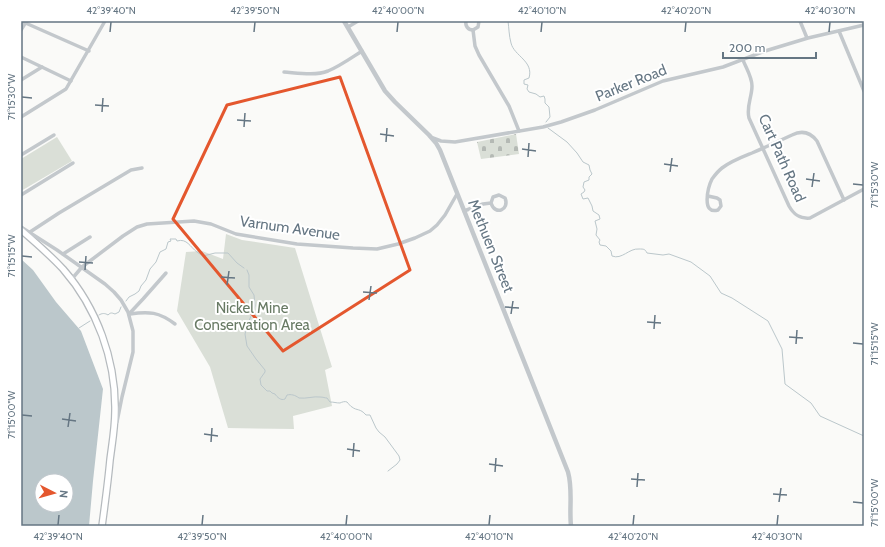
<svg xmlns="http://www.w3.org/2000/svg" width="885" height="547" font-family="Cabin,sans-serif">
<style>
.cemetery{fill:url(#cemetery-stones)}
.green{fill:#dadfd7}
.water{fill:#bbc7cb;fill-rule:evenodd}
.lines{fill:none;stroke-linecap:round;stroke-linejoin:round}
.stream{stroke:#bbc7cb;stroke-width:1}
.primary-casing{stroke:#b5babe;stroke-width:8}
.minor{stroke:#c3c8cc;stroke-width:3.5}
.tertiary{stroke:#c3c8cc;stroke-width:4.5}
.primary{stroke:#fff;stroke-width:5.5}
.marked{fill:none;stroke:#e4572e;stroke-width:3;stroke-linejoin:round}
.ticks{fill:none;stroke:#657683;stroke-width:1.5}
.labels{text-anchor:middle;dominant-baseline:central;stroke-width:4;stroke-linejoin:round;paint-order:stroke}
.street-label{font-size:15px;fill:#657683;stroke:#fff}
.park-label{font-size:15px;fill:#687a64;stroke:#fff}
.neatline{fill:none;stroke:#657683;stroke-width:1.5}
.ticks-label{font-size:10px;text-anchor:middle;fill:#657683}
</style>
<defs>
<pattern id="cemetery-stones" width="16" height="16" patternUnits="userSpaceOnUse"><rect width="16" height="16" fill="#dadfd7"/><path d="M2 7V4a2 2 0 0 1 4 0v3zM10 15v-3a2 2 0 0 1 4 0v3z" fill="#b4b9b4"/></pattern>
</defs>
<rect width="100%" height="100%" fill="#fafaf8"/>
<path class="cemetery" d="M516 134 519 154 481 159 477 142Z"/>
<g class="green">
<path d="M57 137 72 161 21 191V159Z"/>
<path d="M226 234 242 240 295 248 332 367 325 370 332 406 293 416 294 429 228 428 210 367 177 311 186 252 202 251 223 259Z"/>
</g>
<path class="water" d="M21 259 33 270 56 302 81 331 103 389 93 481 89 526H21ZM42 481H66V505H42Z"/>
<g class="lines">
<g class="stream">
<path d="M508 21C509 28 509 36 511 43 514 56 534 61 529 78L524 80V84L528 85 527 89 529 92 536 94 540 97 544 96 545 99V103L549 107 550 117 546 122"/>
<path d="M548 128 567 142 577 153 583 162 589 165 590 170 592 174 589 177V180L584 182 583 187 585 190 584 192 581 194 583 199 588 198 592 206 593 211 599 215 600 219 595 221 597 229 596 235 600 240 599 242 600 245 606 246 611 251 612 256C622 260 629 248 639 249 644 249 645 249 647 253L663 255 669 254 691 262 710 276 721 293 732 298 768 321 782 349 785 384 811 403 820 416 864 436"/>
<path d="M247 270 249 275V287L254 295 255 306 249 321 245 334 247 346 256 359 265 370V372L260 379 261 385 267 391H270L272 393 275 394C277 397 281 401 285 399L287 395C291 394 295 395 299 398 306 399 314 396 320 397 323 397 325 398 327 398L330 402C334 402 336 403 340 403 342 402 345 401 347 402 348 403 351 407 352 407 357 411 360 408 366 415H370L376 428 379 432 385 437 399 456 400 460 397 464 388 471"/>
<path d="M126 301 129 297 135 294 139 291 141 286 146 280 150 269 156 262 160 252 166 249 168 242 171 241 170 239H176L177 241C187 238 190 247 197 252 198 253 202 255 203 256L215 253H228L237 263 244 268"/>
<path d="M99 315C102 313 105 313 108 315 111 312 112 313 115 314L119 312 121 307"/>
<path d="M79 328 90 321"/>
</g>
<defs>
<path id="primary" d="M21 230C35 242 50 255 63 269 97 308 116 360 115 411 115 428 112 444 110 460 108 482 105 504 102 526"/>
</defs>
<use href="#primary" class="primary-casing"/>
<g class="minor">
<path d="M21 21 89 51"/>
<path d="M466 21C465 26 468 30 473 30"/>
<path d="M800 21 807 38"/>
<path d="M348 27 358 21"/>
<path d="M21 30 26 22"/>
<path d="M473 30 475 46 479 55 509 106 519 131"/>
<path d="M473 30 478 27 479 21"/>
<path d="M839 31 864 91"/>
<path d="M21 57 71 81"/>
<path d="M743 60C746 68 752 77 752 86 752 97 746 107 749 118L789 206C794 215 800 219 810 218L864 189"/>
<path d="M284 72C298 73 315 76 328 71 340 66 351 58 362 51"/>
<path d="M21 80 42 67"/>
<path d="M21 117 66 89 105 21"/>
<path d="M433 138 441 141 455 142 543 127 561 122 595 110 663 81 723 67 765 51 808 38 864 25"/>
<path d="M21 155 54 135"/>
<path d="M21 195 73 163"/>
<path d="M708 196 717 198 720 200 721 206 718 210C701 215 708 187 712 179 715 175 718 171 722 168 731 161 742 157 752 153 766 147 779 141 792 135 802 130 810 132 817 141L844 200"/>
<path d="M464 211 483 204 491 203C495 216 510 210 505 198L499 195 493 197 491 203"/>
<path d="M21 227 57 250 105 284 114 292 121 300 128 312 133 331V352L122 397 117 422"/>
<path d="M30 232 59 213 131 170 142 168"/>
<path d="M63 254 90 237"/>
<path d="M71 280 82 267 123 236 137 227 147 224 194 221 211 224 236 234 297 244 353 248 377 249 398 244 415 238 430 231 437 225 445 215 457 194"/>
<path d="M129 314 143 299 166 273"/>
<path d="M130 314C149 311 159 312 175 324"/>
</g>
<path class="tertiary" d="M344 21 385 91 395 102 429 135 436 143 440 150 568 472C573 490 569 508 571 526"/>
<use href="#primary" class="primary"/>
</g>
<path class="marked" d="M340 77 410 270 283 351 173 219 227 105Z"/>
<path class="ticks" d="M110 32 111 22M254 32 255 22M397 32 398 22M541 32 542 22M685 32 686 22M829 32 830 22M22 97 32 98M95 105 109 106M102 112 103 98M237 120 251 121M244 127 245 113M380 134 394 136M386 142 387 128M522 149 536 151M528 157 529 143M664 164 678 166M670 172 672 158M806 179 820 181M853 184 863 185M812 187 814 173M22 256 32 257M79 262 93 263M85 270 86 256M221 277 235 278M227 285 229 271M363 292 377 293M369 300 371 286M505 307 519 308M511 314 513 301M647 322 661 323M654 329 655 315M789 337 803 338M853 343 863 344M796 344 797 330M22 415 32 416M62 419 76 421M68 427 70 413M204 434 218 436M211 442 212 428M347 449 360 451M353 457 354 443M489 464 503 466M495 472 496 458M631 479 645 480M637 487 638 473M773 494 787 495M779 502 781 488M853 502 863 503M58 525 59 515M202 525 203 515M346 525 347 515M489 525 490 515M633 525 634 515M777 525 778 515"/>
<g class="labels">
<g class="street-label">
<text transform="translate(631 83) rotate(-22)">Parker Road</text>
<text transform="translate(782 158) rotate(66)">Cart Path Road</text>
<text transform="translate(290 228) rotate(8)">Varnum Avenue</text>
<text transform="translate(491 246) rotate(68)">Methuen Street</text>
</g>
<g class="park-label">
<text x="252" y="308">Nickel Mine<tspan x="252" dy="17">Conservation Area</tspan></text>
</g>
</g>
<rect width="885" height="547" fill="none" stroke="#ffffff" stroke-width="44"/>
<g transform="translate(54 493) rotate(96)"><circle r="19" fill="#ffffff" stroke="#c1c8cd"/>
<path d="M0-3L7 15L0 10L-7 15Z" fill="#e4572e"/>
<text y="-6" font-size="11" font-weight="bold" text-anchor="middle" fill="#657683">N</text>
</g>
<path d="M723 52v6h93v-6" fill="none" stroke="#657683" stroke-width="2"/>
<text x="729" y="52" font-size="12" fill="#657683" stroke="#ffffff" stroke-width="3" paint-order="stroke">200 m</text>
<rect x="22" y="22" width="841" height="503" class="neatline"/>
<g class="ticks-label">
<text x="111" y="14">42°39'40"N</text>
<text x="255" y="14">42°39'50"N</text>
<text x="398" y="14">42°40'00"N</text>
<text x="542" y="14">42°40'10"N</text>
<text x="686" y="14">42°40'20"N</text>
<text x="830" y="14">42°40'30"N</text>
<text transform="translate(11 97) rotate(-90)" y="4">71°15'30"W</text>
<text transform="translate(874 185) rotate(-90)" y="4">71°15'30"W</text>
<text transform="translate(11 256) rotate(-90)" y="4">71°15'15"W</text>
<text transform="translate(874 344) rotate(-90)" y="4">71°15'15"W</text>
<text transform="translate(11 415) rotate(-90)" y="4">71°15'00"W</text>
<text transform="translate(874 503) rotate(-90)" y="4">71°15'00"W</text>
<text x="58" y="540">42°39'40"N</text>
<text x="202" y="540">42°39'50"N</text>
<text x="346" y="540">42°40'00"N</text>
<text x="489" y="540">42°40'10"N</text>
<text x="633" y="540">42°40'20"N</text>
<text x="777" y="540">42°40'30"N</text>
</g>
</svg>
